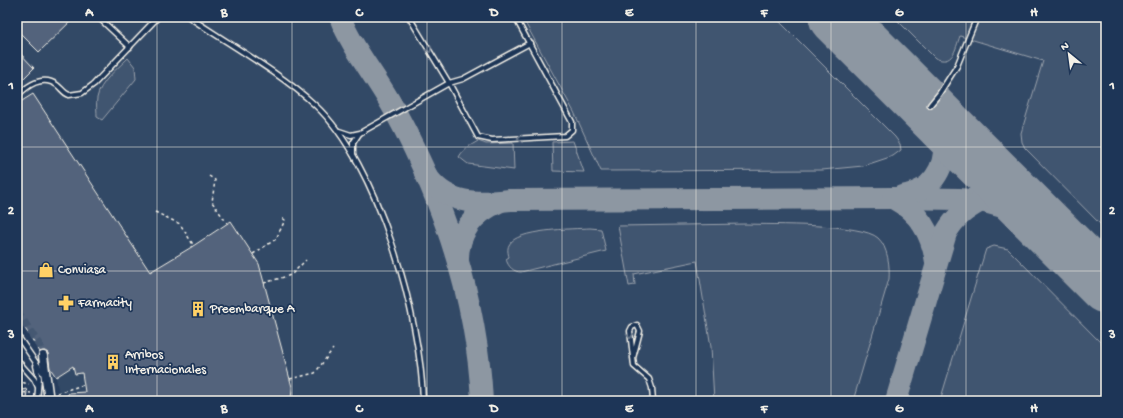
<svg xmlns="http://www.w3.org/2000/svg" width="1123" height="418" font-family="'Gochi Hand',sans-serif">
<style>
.built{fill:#334966}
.green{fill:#40546f;stroke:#9aa2ac}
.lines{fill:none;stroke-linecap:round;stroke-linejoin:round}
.taxiway{stroke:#8d97a2;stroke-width:22}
.runway{stroke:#8d97a2;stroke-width:55}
.building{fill:#52647b;stroke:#f4f1e8}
.minor-tunnel{stroke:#455872;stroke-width:8;stroke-dasharray:8 4;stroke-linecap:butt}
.service-casing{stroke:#f4f1e8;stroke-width:7}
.minor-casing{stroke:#f4f1e8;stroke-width:11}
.path{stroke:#f4f1e8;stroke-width:1.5;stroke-dasharray:3 3;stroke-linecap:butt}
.service{stroke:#1d3557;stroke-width:4}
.minor{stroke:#1d3557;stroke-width:8}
.oneway{stroke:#68778a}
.grid{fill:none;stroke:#f4f1e8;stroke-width:1;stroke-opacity:0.55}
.labels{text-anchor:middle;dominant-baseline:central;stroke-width:3.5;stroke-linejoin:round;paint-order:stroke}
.poi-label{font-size:13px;fill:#f4f1e8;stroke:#1d3557;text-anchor:start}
.neatline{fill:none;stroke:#f4f1e8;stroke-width:1.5}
.grid-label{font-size:13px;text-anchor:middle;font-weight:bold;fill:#f4f1e8}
</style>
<rect width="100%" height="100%" fill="#263d5d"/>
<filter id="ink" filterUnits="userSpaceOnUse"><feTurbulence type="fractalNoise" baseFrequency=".025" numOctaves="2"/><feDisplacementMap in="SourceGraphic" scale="8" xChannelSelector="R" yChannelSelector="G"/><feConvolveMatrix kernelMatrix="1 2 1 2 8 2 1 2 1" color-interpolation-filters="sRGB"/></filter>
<g filter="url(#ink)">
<path class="built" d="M17 17H1106V401H60L56 377 17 317Z"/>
<g class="green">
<path d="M522 17H775L895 137 900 144 901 150 893 156 863 166 822 170 601 171 574 112Z"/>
<path d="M894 17H1106V230L1025 148 1022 142 1021 133 1043 61 960 36C955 50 953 66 935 58Z"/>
<path d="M128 58 135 67 136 79 102 120 97 117C97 111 96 104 97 98 100 82 117 69 128 58Z"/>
<path d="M478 141 486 144 513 143 514 170 468 164 459 157C464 148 470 146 478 141Z"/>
<path d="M573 141 584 172 553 171 552 142Z"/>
<path d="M746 224C771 225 862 223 878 238 888 247 890 267 889 279L853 401H714L711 347 697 261 634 274 635 285 629 286 618 226Z"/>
<path d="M590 228 601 229 606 251 521 272C514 272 508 267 506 259L509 257C508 253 507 249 509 245 516 229 573 229 590 228Z"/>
<path d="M994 246 1008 249 1106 348V401H940L985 252 986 249Z"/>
</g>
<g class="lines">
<g class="taxiway">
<path d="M340 17C352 49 379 80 395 111 443 200 477 299 482 401"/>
<path d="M425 173C445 205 477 204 510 200L893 198 959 199 981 201 1013 210 1023 214 1051 231"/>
<path d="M902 196C911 194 921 191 928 185 946 169 952 135 931 119"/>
<path d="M893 198C919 212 932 233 936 262"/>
<path d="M458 262C457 233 474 213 499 202"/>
<path d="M896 401 946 233C955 217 965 210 981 201"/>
</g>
<path class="runway" d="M836 17 1106 286"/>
</g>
<g class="building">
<path d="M17 17H75L39 52 17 30Z"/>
<path d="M17 50 34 68 17 85Z"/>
<path d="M33 94 150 272 190 248 231 221 259 264 292 387 291 401H63L69 393 85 392 82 373 75 374 73 366 56 377 50 368 48 353 45 351 40 352 17 316V104Z"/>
<path d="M17 380 22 390 26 389 27 392 26 398 22 400H17Z"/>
</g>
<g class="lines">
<path class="minor-tunnel" d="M17 311 39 345 43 356"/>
<defs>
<g id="service">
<path d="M98 17 130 47"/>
<path d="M189 17C230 45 279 72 315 105 378 163 421 317 423 401"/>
<path d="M409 17 449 83 478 137 492 140 565 136 572 130V122L515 17"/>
<path d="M17 96C27 86 42 74 57 85 61 88 64 93 69 95L82 93 94 84 158 17"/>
<path d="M930 105 939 94 957 66 977 17"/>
<path d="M339 131 351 135 360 133 449 83 463 79 530 43"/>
<path d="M353 154V143L359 134"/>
<path d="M17 335 43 373"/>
<path d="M633 358 640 331 637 325 632 327 630 331 634 366 649 379 652 388 653 401"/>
<path d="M17 360 34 379 38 387"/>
<path d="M36 366 39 378 37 401"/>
</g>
<path id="minor" d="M43 356 49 401"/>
</defs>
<use href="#service" class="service-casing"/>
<use href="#minor" class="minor-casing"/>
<g class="path">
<path d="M209 176 215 180 212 202 227 223"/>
<path d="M155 212 180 224 194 246"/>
<path d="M253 254 276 239 285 220 281 217"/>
<path d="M264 283 291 275 306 260"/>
<path d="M290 379 315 373 333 349"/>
<path d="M17 381 29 384"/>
<path d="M17 392 31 393"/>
<path d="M57 393 83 385"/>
</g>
<use href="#service" class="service"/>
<use href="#minor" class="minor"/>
</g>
<defs><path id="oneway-chevron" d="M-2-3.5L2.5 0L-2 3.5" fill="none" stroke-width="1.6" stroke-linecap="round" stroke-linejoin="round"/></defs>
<g class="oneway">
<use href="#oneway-chevron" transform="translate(429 50) rotate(59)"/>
<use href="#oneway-chevron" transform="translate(520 139) rotate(177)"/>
<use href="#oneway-chevron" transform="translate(630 336) rotate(86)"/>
</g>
</g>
<path class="grid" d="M157 17V401M292 17V401M427 17V401M562 17V401M696 17V401M831 17V401M966 17V401M17 147H1106M17 271H1106"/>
<defs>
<symbol id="shop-bare" viewBox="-9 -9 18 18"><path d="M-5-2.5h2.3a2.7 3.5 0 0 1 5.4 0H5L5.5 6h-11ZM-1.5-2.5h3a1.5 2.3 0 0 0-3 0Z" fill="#ffd166" stroke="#1d3557" stroke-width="2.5" paint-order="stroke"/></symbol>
<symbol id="pharmacy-bare" viewBox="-9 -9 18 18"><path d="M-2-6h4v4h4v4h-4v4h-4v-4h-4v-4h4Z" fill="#ffd166" stroke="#1d3557" stroke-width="2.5" paint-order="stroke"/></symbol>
<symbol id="building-bare" viewBox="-9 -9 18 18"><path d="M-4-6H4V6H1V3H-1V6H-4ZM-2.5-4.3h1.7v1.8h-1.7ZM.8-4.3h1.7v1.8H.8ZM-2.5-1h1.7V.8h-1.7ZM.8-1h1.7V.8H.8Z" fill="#ffd166" stroke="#1d3557" stroke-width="2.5" paint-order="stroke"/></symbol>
</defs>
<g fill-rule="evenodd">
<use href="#shop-bare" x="35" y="259" width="22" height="22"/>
<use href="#pharmacy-bare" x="55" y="292" width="22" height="22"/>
<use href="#building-bare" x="187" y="298" width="22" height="22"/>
<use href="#building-bare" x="102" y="351" width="22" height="22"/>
</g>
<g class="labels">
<g class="poi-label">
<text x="58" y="270">Conviasa</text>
<text x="78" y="303">Farmacity</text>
<text x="210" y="309">Preembarque A</text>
<text x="125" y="355">Arribos<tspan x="125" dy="15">Internacionales</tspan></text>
</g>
</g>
<rect width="1123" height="418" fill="none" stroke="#1d3557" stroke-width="44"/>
<g transform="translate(1069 54) rotate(331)" stroke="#1d3557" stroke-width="3" paint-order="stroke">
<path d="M0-3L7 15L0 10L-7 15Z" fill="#f4f1e8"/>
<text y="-6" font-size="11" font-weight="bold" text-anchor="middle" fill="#f4f1e8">N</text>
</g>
<rect x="22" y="22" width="1079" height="374" class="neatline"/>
<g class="grid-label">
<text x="89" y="16">A</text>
<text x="224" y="16">B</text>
<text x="359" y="16">C</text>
<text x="494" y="16">D</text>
<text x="629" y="16">E</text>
<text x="764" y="16">F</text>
<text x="899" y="16">G</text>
<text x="1034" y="16">H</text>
<text x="11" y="89">1</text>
<text x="1112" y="89">1</text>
<text x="11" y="214">2</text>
<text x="1112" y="214">2</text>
<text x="11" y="338">3</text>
<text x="1112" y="338">3</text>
<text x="89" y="412">A</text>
<text x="224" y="412">B</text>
<text x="359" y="412">C</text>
<text x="494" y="412">D</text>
<text x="629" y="412">E</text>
<text x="764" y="412">F</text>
<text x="899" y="412">G</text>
<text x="1034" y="412">H</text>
</g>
</svg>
